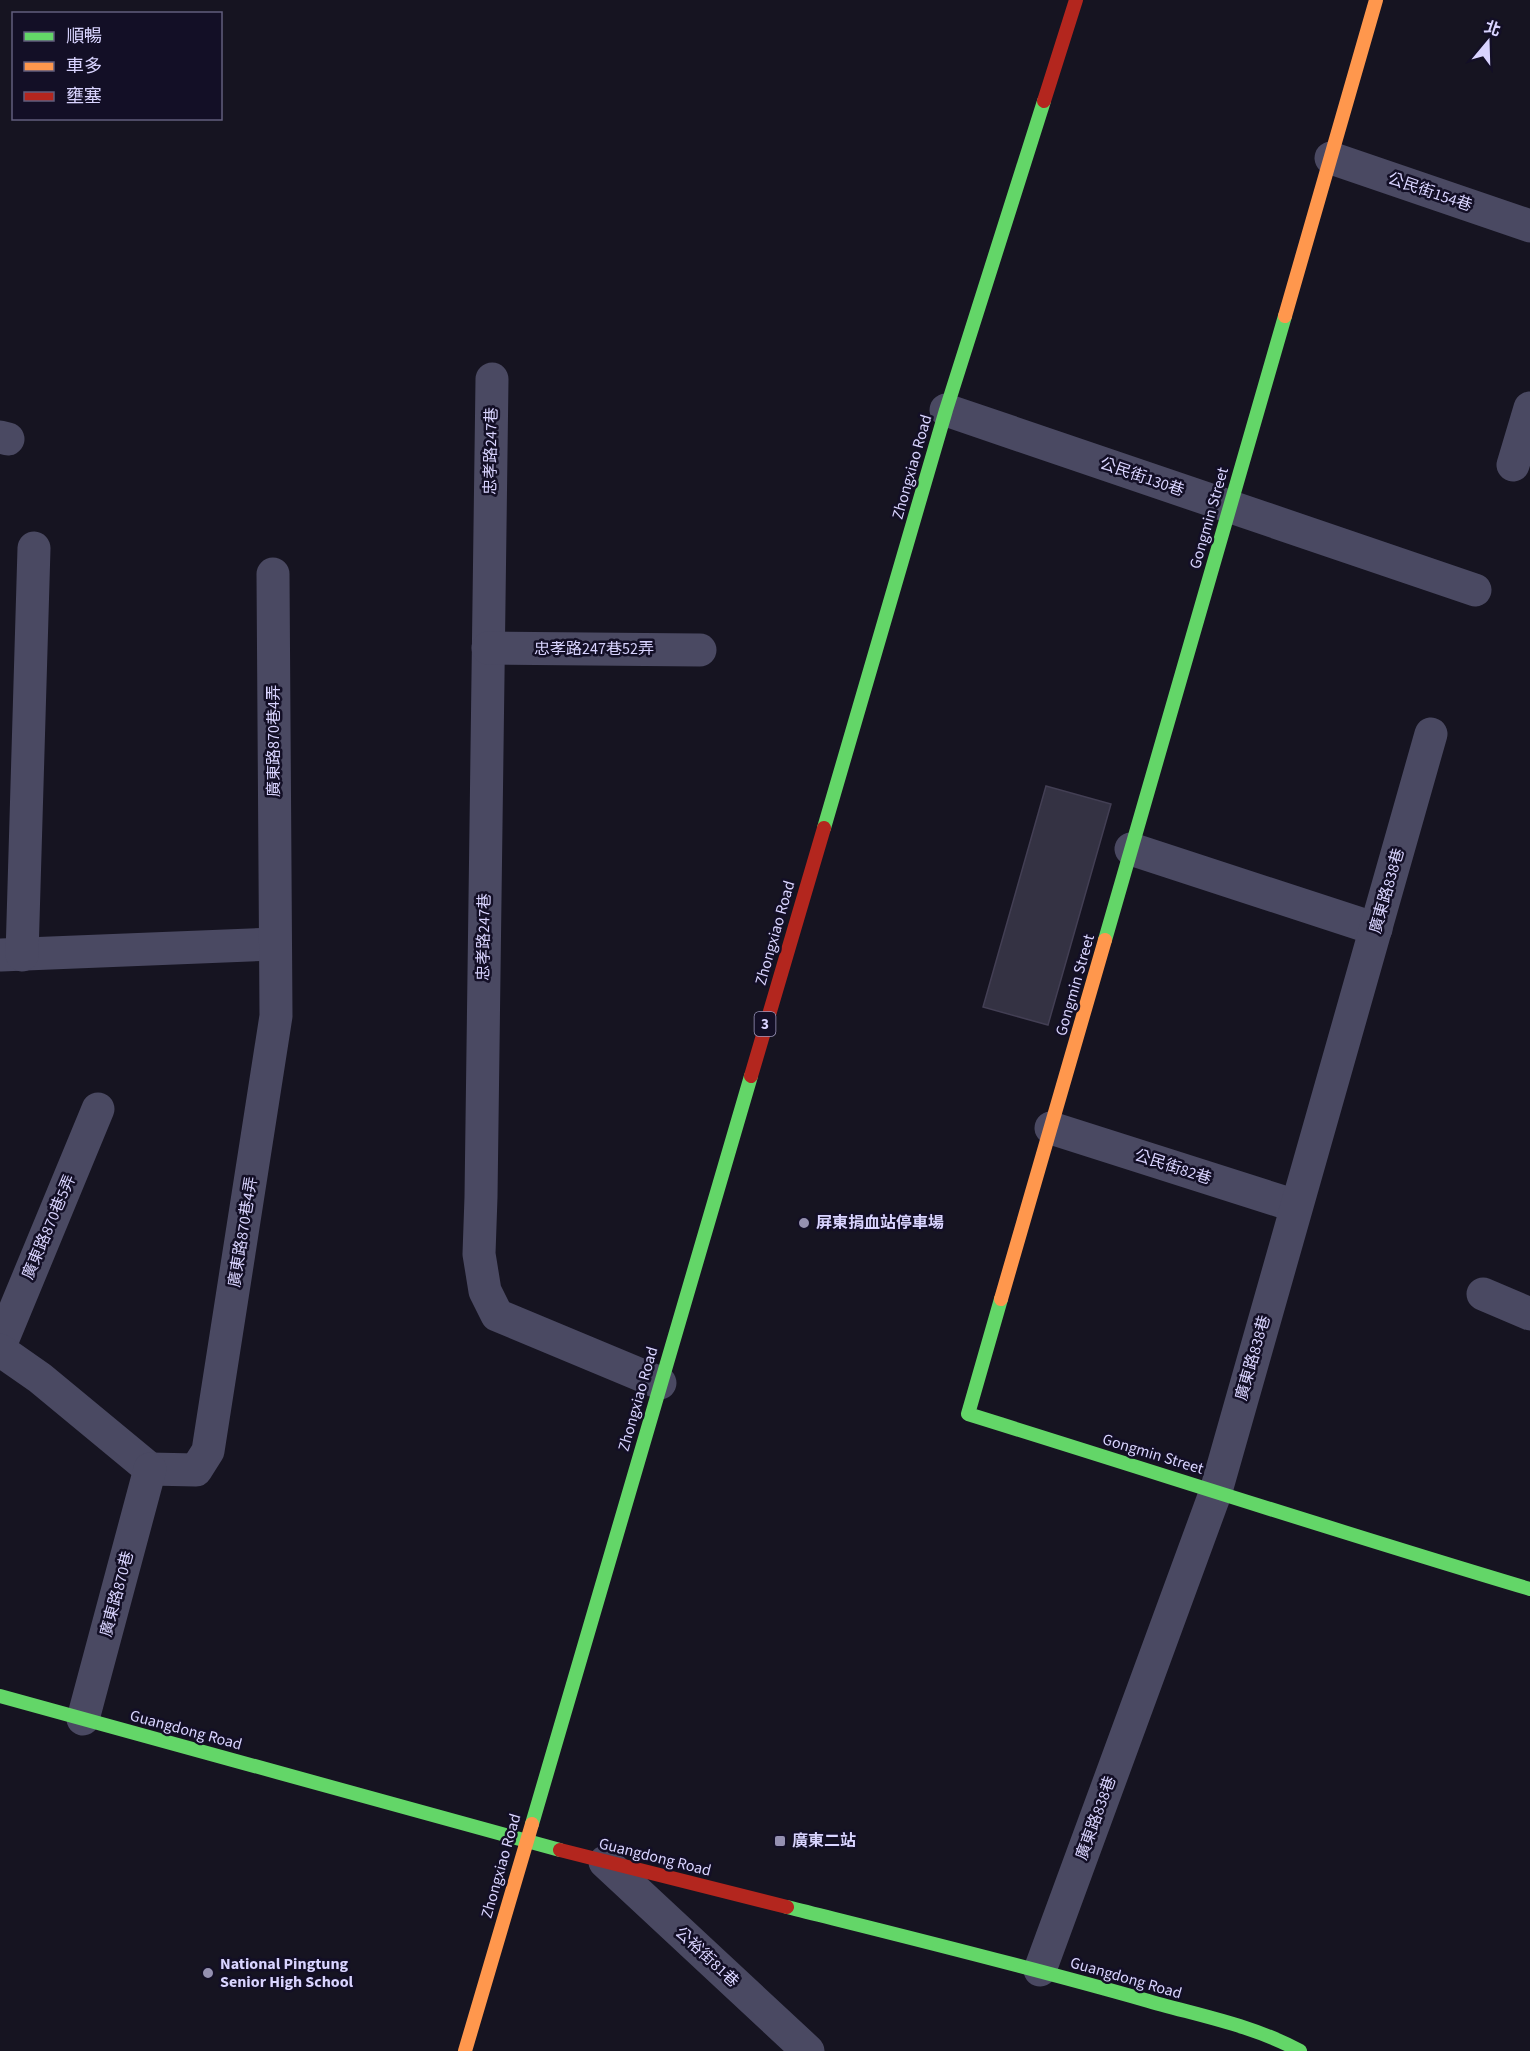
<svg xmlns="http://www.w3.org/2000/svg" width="1530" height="2051" font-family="'Source Sans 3','Noto Sans TC',sans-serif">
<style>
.building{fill:#343243;stroke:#433f54;stroke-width:1.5}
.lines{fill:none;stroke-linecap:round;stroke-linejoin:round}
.street{stroke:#4a4962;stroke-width:33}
.fast{stroke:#63d668;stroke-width:14}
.slow{stroke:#ff974d;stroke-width:14}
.jam{stroke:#b3261e;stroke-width:14}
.poi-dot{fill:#9591b1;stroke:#130f26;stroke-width:2}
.labels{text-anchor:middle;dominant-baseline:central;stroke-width:5;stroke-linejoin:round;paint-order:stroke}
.shield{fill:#130f26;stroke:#9e99be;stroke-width:1.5}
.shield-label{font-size:15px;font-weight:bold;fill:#d9d4ff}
.street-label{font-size:16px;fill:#d9d4ff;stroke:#130f26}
.poi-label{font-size:16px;font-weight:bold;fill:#d9d4ff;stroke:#130f26;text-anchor:start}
</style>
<rect width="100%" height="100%" fill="#161421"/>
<path class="building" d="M1046 786 1111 804 1048 1025 983 1007Z"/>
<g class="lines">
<g class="street">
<path d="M1331 158 1530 226"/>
<path d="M492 379 481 1197 479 1254 485 1291 497 1315 660 1383"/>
<path d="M946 410 1475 590"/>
<path d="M0 437 8 439"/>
<path d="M1513 465 1530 408"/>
<path d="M488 648 700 650"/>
<path d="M1131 849 1376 929"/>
<path d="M1 955 275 944"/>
<path d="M22 955 34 548"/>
<path d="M1051 1128 1296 1206"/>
<path d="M1483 1294 1530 1314"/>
<path d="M0 1346 98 1109"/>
<path d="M0 1350 40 1378 150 1469"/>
<path d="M150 1469 196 1470 208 1451 276 1016 273 574"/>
<path d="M83 1719 150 1469"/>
<path d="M605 1862 808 2051"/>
<path d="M1040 1970 1216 1491 1431 734"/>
</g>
<g class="fast">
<path d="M824 828 946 410 1044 101"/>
<path d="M1105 940 1285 316"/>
<path d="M1001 1299 968 1414C1155 1472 1342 1533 1530 1589"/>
<path d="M0 1696 560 1850"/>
<path d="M532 1824 751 1076"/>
<path d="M787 1907C907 1937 1026 1966 1145 2000 1196 2015 1253 2025 1300 2051"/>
</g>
<g class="slow">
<path d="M1285 316 1376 0"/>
<path d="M1001 1299 1105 940"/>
<path d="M465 2051 532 1824"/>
</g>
<g class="jam">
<path d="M1044 101 1076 0"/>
<path d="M751 1076 824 828"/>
<path d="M560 1850 787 1907"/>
</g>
</g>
<g class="poi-dot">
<circle cx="804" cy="1223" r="6"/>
<rect x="774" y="1835" width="12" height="12" rx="3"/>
<circle cx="208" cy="1973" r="6"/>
</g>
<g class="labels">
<rect class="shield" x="754.5" y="1012" width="21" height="24" rx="4.5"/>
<g class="shield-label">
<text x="765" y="1024">3</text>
</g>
<g class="street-label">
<text transform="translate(1430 192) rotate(19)">公民街154巷</text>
<text transform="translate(491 451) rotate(-89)">忠孝路247巷</text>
<text transform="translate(912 467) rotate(-74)">Zhongxiao Road</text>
<text transform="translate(1142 477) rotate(19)">公民街130巷</text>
<text transform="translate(1209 518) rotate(-74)">Gongmin Street</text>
<text x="594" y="649">忠孝路247巷52弄</text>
<text transform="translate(274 741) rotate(-90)">廣東路870巷4弄</text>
<text transform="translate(1387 891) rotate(-74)">廣東路838巷</text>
<text transform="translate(775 933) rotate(-74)">Zhongxiao Road</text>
<text transform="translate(484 937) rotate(-89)">忠孝路247巷</text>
<text transform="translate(1075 985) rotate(-74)">Gongmin Street</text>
<text transform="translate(1173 1167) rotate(18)">公民街82巷</text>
<text transform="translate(49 1227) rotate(-67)">廣東路870巷5弄</text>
<text transform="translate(243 1232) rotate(-81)">廣東路870巷4弄</text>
<text transform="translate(1253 1358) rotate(-74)">廣東路838巷</text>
<text transform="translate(638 1399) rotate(-74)">Zhongxiao Road</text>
<text transform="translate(1153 1454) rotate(17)">Gongmin Street</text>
<text transform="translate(117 1594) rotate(-75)">廣東路870巷</text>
<text transform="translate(186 1730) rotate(15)">Guangdong Road</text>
<text transform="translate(1096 1818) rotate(-70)">廣東路838巷</text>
<text transform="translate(655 1857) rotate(14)">Guangdong Road</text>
<text transform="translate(501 1866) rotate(-74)">Zhongxiao Road</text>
<text transform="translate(707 1957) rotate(43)">公裕街81巷</text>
<text transform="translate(1126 1978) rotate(16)">Guangdong Road</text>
</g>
<g class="poi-label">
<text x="816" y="1223">屏東捐血站停車場</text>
<text x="792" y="1841">廣東二站</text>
<text x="220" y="1964">National Pingtung<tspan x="220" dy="18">Senior High School</tspan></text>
</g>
</g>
<rect x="12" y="12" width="210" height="108" fill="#130f26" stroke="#625e7d" stroke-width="1.5"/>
<rect x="24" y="32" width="30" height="9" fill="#63d668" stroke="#625e7d" stroke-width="1.5"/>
<text x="66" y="42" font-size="18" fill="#d9d4ff">順暢</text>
<rect x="24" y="62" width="30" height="9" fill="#ff974d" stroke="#625e7d" stroke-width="1.5"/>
<text x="66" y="72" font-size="18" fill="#d9d4ff">車多</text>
<rect x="24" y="92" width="30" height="9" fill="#b3261e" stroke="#625e7d" stroke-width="1.5"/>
<text x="66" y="102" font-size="18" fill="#d9d4ff">壅塞</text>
<g transform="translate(1488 42) rotate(19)" stroke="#130f26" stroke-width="4.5" paint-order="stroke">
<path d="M0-4.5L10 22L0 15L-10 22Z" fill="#d9d4ff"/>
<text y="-9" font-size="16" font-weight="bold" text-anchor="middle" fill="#d9d4ff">北</text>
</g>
</svg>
